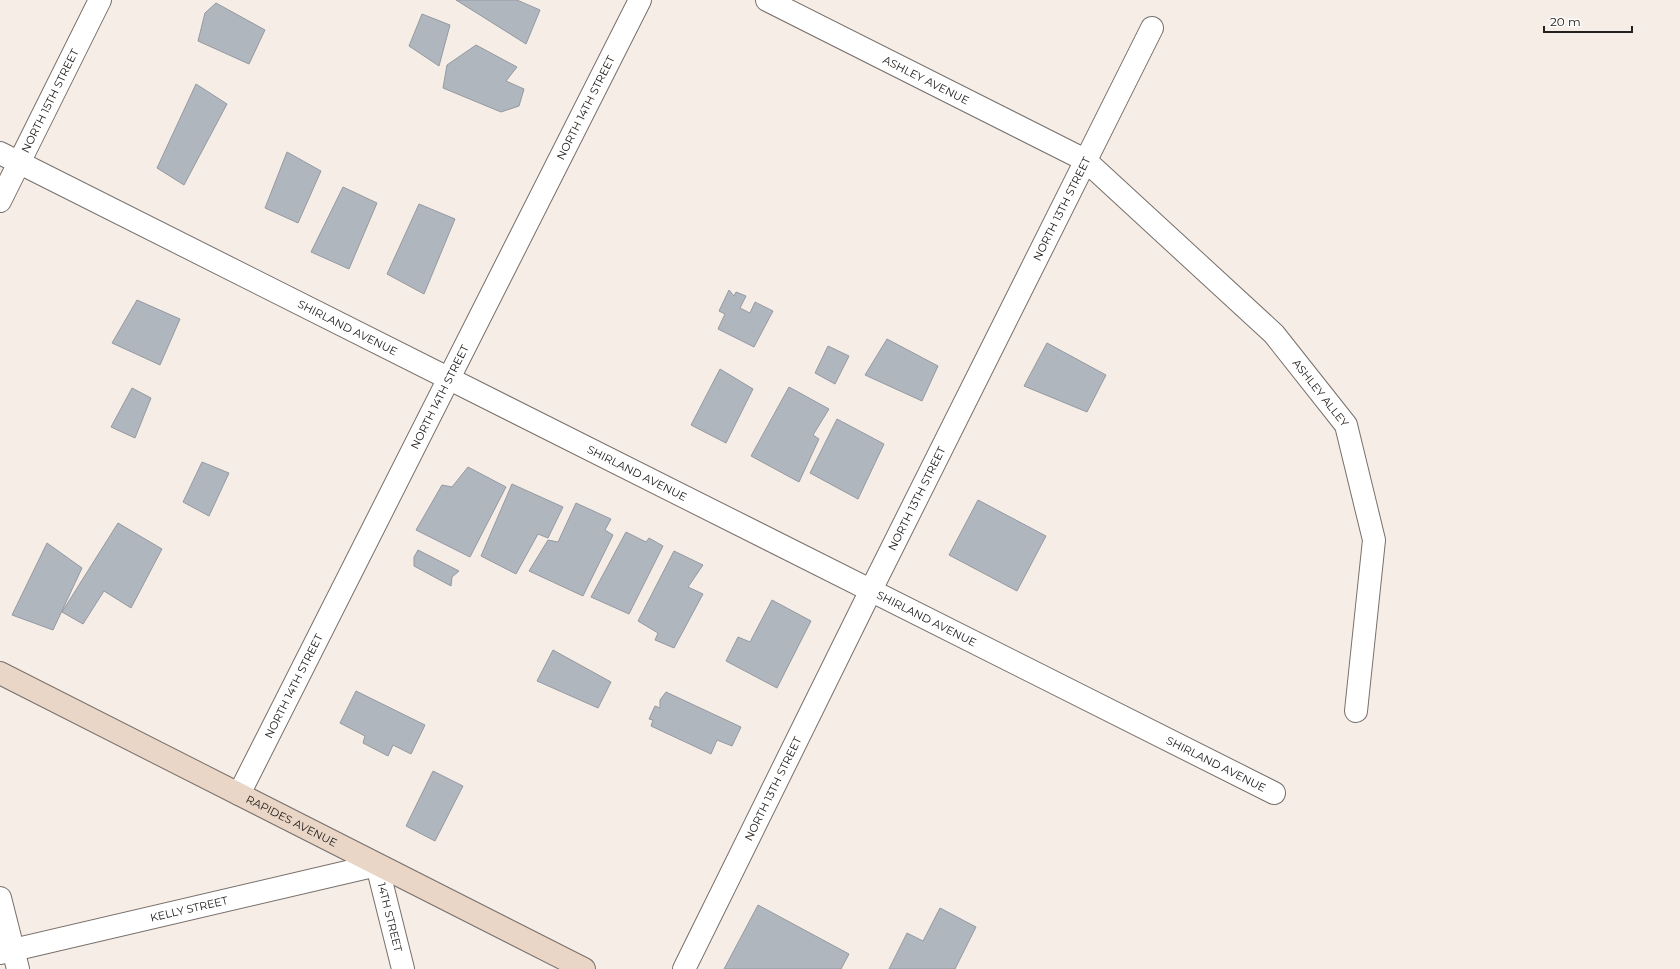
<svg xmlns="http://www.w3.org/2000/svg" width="1680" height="969" font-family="Montserrat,sans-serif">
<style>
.building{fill:#b0b6be;stroke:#949aa1}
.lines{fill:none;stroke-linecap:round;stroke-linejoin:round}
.minor-casing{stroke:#776f6a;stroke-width:24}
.secondary-casing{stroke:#776f6a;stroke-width:24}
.minor{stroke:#fff;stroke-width:22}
.secondary{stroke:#e9d6c6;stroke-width:22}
.labels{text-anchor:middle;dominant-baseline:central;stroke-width:3;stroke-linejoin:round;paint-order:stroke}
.street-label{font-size:11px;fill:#23201e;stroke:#fefcfb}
</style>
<rect width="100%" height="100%" fill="#f6ede7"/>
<g class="building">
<path d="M456 0H517L540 10 526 44Z"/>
<path d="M216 3 265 30 249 64 198 41 205 13Z"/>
<path d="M422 14 450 25 439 66 409 46Z"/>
<path d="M476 45 517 67 506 81 524 89 519 106 501 112 443 88 447 65Z"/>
<path d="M196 84 227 104 184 185 157 168Z"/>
<path d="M287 152 321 171 298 223 265 208Z"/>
<path d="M343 187 377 203 349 269 311 252Z"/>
<path d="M419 204 455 219 424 294 387 274Z"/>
<path d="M729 290 734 296 736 292 746 296 740 308 750 313 755 302 773 311 754 347 718 329 725 314 719 311Z"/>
<path d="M137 300 180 319 160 365 112 343Z"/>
<path d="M887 339 938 366 922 401 865 375Z"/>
<path d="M1047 343 1106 375 1087 412 1024 386Z"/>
<path d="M828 346 849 356 835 384 815 373Z"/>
<path d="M720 369 753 389 726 443 691 425Z"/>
<path d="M789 387 829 409 813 435 819 439 799 482 751 456Z"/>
<path d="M132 388 151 398 135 438 111 427Z"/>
<path d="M837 419 884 444 858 499 810 473Z"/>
<path d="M202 462 229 473 209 516 183 502Z"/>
<path d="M468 467 506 487 470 557 416 530 442 485 452 487Z"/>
<path d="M512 484 563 507 548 538 538 534 516 574 481 556Z"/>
<path d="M978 500 1046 536 1017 591 949 555Z"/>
<path d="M576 503 611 519 605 530 613 535 583 596 529 571 548 540 558 542Z"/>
<path d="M118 523 162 549 131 608 104 591 83 624 62 612Z"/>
<path d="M626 532 646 542 649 538 663 546 629 614 591 597Z"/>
<path d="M47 543 82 568 53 630 12 615Z"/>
<path d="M418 550 459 571 452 577 451 586 414 566V557Z"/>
<path d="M674 551 703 565 688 587 703 594 674 648 655 640 658 633 638 621Z"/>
<path d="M772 600 811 621 777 688 726 661 738 637 750 642Z"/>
<path d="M553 650 611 682 598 708 537 681Z"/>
<path d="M356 691 425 725 411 754 393 745 388 756 363 743 365 736 340 723Z"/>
<path d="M666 692 741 727 732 746 717 740 711 754 651 726 653 720 649 719 655 706 660 708V700Z"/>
<path d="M433 771 463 786 435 841 406 826Z"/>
<path d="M758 905 849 954 841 969H724Z"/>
<path d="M940 908 976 927 955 969H889L907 933 923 941Z"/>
</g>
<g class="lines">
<defs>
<g id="minor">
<path id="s1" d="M767 0 1085 160 1274 334 1346 425 1374 540 1356 711"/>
<path id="s2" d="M0 153 1274 793"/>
<path id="s3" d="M0 201 100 0"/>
<path id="s4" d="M239 794 640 0"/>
<path d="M0 898 18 969"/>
<path id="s5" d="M0 953 377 865 403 969"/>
<path id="s6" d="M684 969 871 590 1152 28"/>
</g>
<g id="secondary">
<path id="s7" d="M0 673 584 969"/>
</g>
</defs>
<use href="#minor" class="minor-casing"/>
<use href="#secondary" class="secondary-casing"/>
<use href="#minor" class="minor"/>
<use href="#secondary" class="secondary"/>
</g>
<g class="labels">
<g class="street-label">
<text stroke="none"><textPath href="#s1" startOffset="178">ASHLEY AVENUE</textPath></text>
<text stroke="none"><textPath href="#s3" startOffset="112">NORTH 15TH STREET</textPath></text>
<text stroke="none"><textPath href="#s4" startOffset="769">NORTH 14TH STREET</textPath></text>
<text stroke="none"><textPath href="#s6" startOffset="849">NORTH 13TH STREET</textPath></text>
<text stroke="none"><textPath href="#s2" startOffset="389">SHIRLAND AVENUE</textPath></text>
<text stroke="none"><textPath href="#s1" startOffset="688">ASHLEY ALLEY</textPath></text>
<text stroke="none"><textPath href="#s4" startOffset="445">NORTH 14TH STREET</textPath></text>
<text stroke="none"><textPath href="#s2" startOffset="713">SHIRLAND AVENUE</textPath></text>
<text stroke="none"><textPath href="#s6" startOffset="525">NORTH 13TH STREET</textPath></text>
<text stroke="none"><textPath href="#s2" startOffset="1037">SHIRLAND AVENUE</textPath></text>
<text stroke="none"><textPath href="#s4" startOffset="121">NORTH 14TH STREET</textPath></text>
<text stroke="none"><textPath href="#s2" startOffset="1361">SHIRLAND AVENUE</textPath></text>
<text stroke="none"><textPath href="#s6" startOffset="201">NORTH 13TH STREET</textPath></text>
<text stroke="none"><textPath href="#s7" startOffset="327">RAPIDES AVENUE</textPath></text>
<text stroke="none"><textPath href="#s5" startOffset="194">KELLY STREET</textPath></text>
<text stroke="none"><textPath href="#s5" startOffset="441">14TH STREET</textPath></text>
</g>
</g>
<path d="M1544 26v6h88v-6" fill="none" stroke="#23201e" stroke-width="2"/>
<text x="1550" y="26" font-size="12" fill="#23201e" stroke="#fefcfb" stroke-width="3" paint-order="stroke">20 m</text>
</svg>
